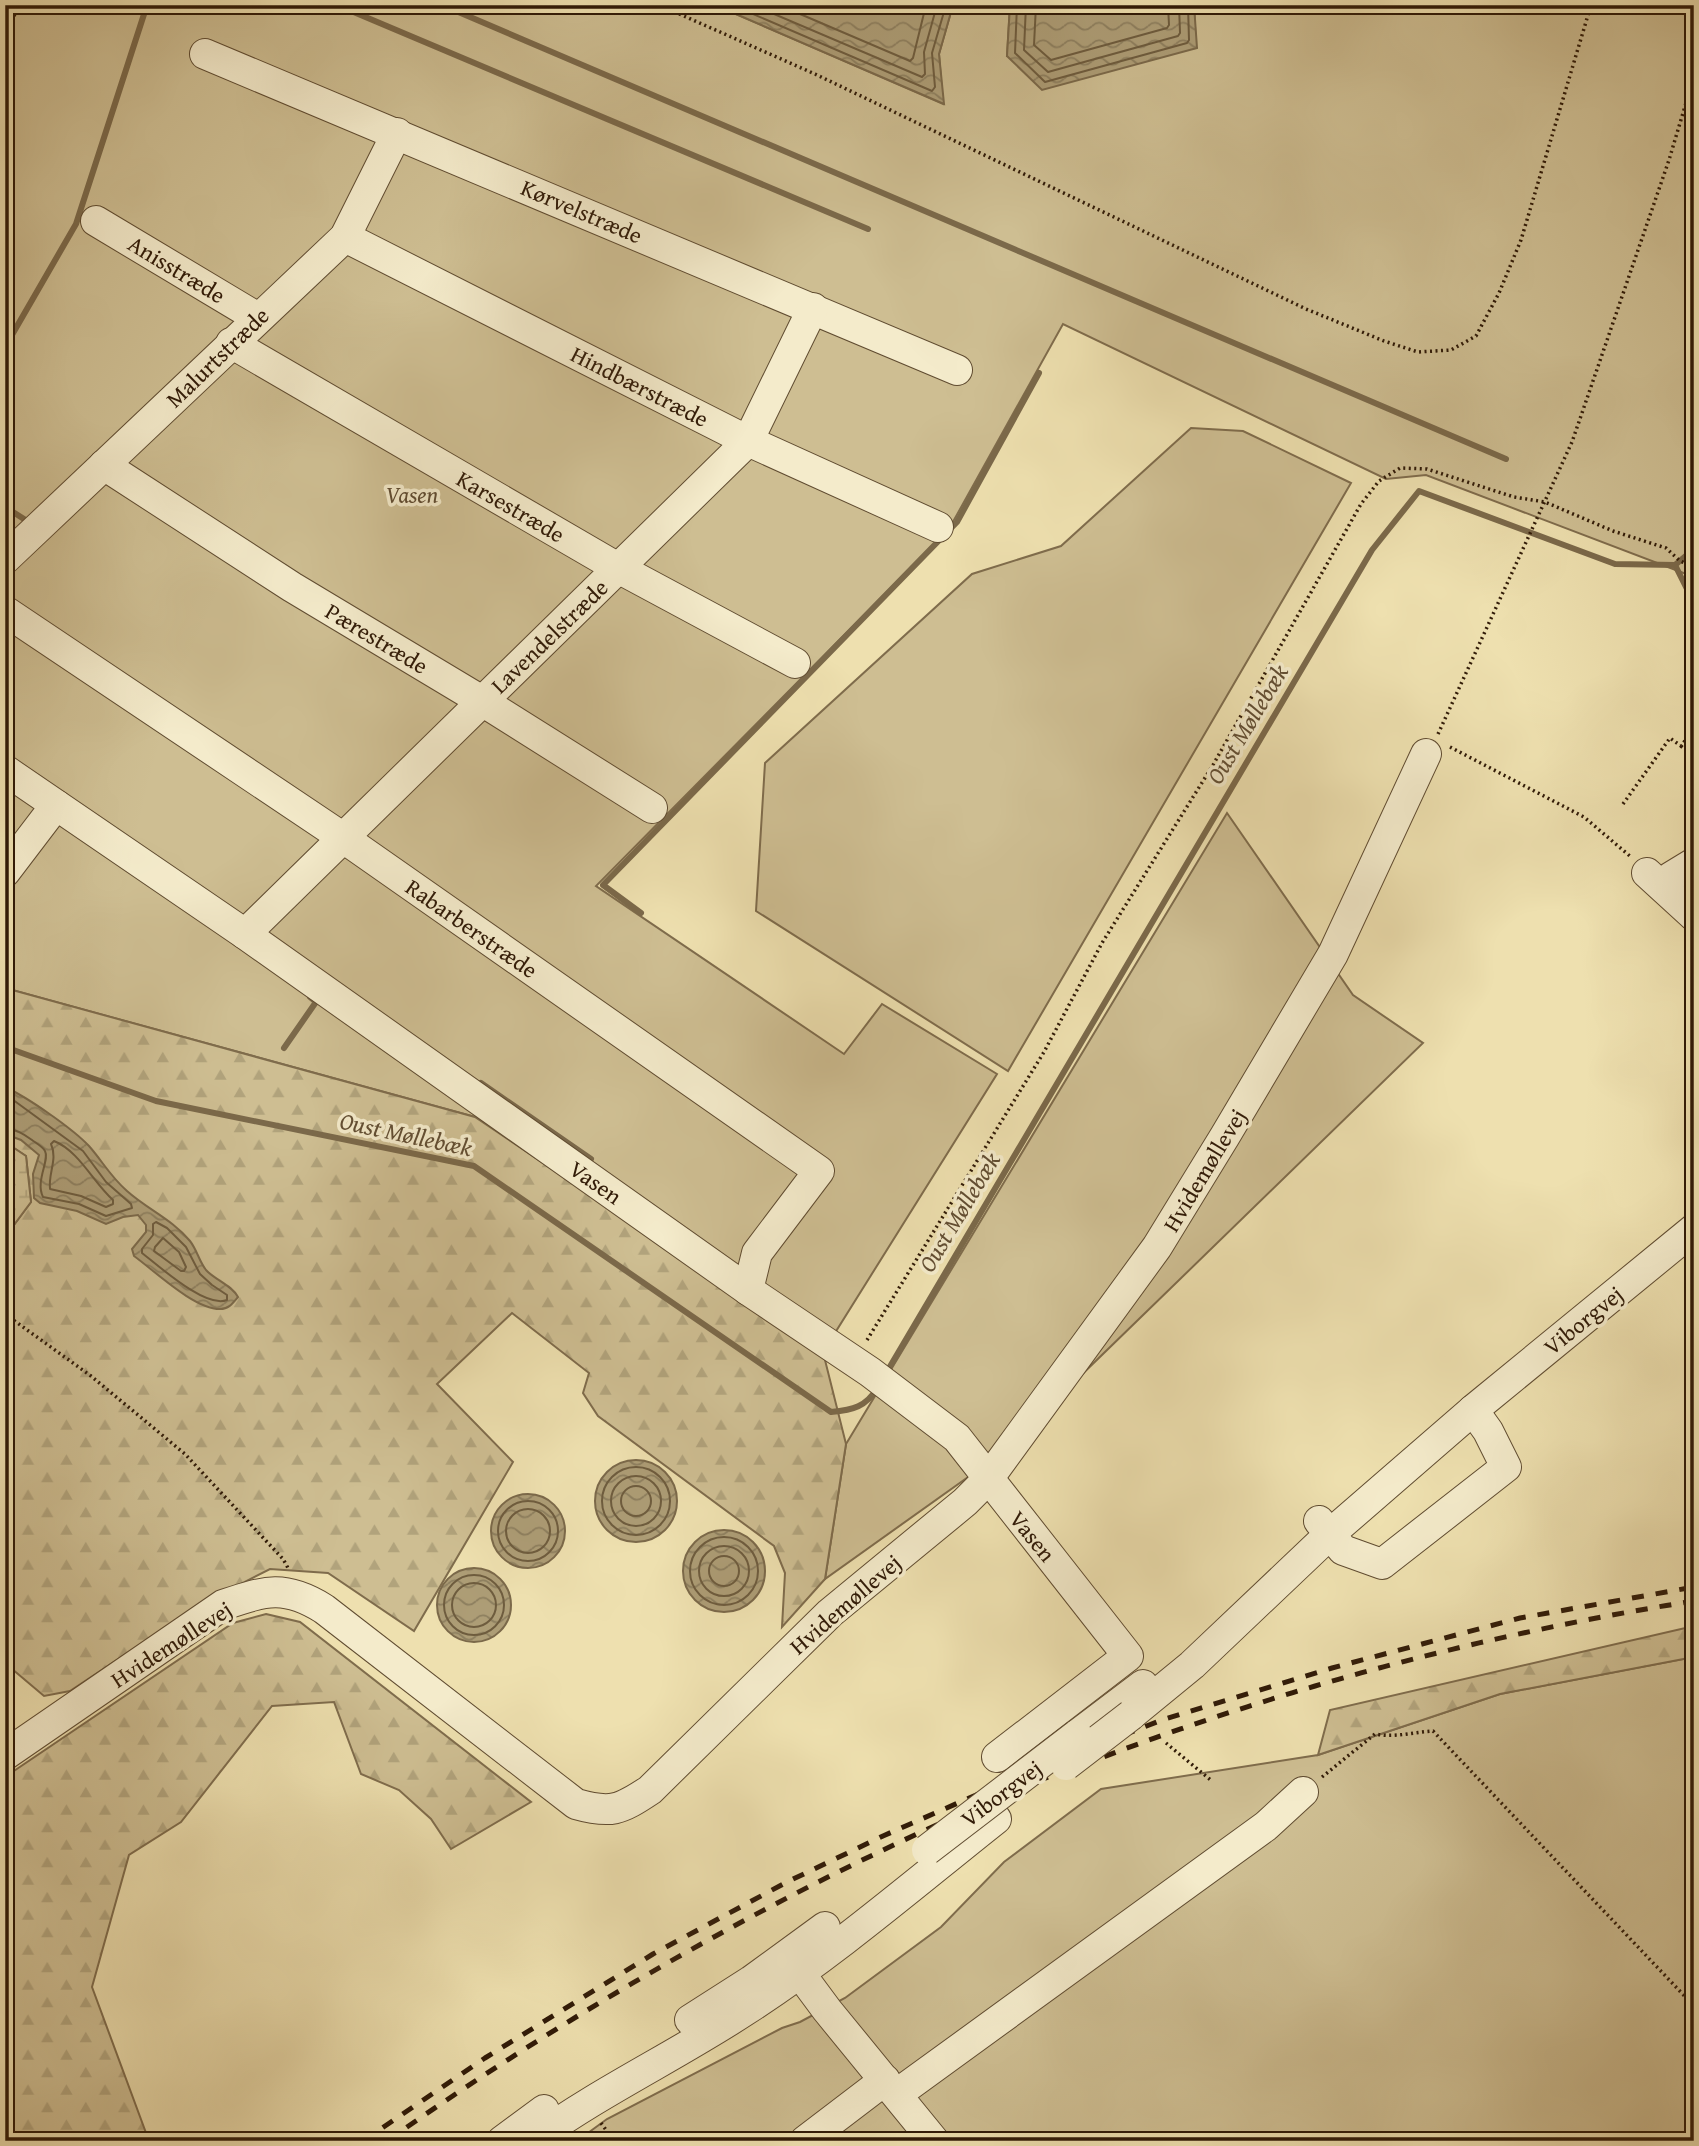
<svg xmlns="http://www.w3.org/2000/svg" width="1699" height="2146" font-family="'Gentium Book Plus',serif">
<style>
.green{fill:#cebe92;stroke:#7f6c4c;stroke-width:2}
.forest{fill:url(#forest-firs);stroke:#7f6c4c;stroke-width:2}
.wetland{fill:url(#wetland-marsh);stroke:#7f6c4c;stroke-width:2}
.water{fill:url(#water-waves);stroke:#7b694a;stroke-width:2}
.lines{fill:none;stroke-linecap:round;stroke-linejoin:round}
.shore{stroke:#6e5c3e;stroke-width:2}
.stream{stroke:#7b694a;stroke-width:6}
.minor-casing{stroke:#604c31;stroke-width:32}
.path{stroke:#301a07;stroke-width:3.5;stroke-dasharray:2 3.5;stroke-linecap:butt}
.minor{stroke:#f4ebcb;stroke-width:30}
.rail{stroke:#301a07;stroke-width:5;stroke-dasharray:12 12;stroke-linecap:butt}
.minor-bridge-casing{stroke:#604c31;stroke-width:32;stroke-linecap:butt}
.minor-bridge{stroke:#f4ebcb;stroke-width:30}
.labels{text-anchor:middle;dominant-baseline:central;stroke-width:7;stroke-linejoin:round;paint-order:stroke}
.street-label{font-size:23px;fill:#301a07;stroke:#f4ebcb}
.park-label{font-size:23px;font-style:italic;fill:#5f4b31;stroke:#f4ebcb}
.water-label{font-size:24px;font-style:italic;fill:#624e33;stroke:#f4ebcb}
</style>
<defs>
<pattern id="forest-firs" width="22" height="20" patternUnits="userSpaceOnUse" patternTransform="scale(1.75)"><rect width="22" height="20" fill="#cebe92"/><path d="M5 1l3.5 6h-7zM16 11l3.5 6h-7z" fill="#b1a37c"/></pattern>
<pattern id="wetland-marsh" width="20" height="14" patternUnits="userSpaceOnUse" patternTransform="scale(1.75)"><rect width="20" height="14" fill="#cebe92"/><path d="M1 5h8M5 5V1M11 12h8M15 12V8" fill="none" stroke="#b1a37c"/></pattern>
<pattern id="water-waves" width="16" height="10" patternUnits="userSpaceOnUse" patternTransform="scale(1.75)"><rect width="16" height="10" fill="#ad9d76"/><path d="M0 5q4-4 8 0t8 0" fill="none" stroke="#8d7f5f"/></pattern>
</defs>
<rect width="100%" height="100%" fill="#eee0af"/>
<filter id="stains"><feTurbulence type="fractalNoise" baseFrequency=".00286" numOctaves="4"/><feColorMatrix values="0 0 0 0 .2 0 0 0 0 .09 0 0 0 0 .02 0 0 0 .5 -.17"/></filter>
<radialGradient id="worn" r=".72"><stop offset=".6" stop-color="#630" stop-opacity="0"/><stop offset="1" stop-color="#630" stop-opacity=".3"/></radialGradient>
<g class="green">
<path d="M5 5H715L943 104 939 54 953 5H1010L1007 56 1196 48 1194 5H1694V577L1426 475 1386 479 1063 324 949 529 596 886 844 1054 882 1004 997 1074 823 1352 475 1117 5 988Z"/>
<path d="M1191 428 1243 431 1351 483 1008 1071 756 911 765 763 972 574 1061 546Z"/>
<path d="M1227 813 1353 995 1423 1043 999 1455 825 1579 846 1444Z"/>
<path d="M1694 1657V2141H577L607 2119 782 2028 800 2022 845 1998 941 1927 1004 1862 1101 1789 1318 1755 1500 1694Z"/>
</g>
<g class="forest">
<path d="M5 988 475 1117 823 1352 846 1444 825 1579 782 1627 785 1573 774 1546 598 1416 583 1393 589 1373 512 1313 437 1384 513 1462 414 1631 328 1573 270 1569 198 1606 70 1691 44 1696 5 1663V1237L31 1202 26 1156 5 1142Z"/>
<path d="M266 1614 300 1622 531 1802 451 1849 431 1819 399 1790 361 1774 334 1702 272 1706 181 1822 129 1855 92 1987 149 2141H5V1777L233 1623Z"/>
<path d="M1694 1626V1657L1500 1694 1318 1755 1330 1710Z"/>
</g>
<path class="wetland" d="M5 1142 26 1156 31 1202 5 1237Z"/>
<g class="water">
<path d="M715 5H953L939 54 944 104Z"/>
<path d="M1010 5H1194L1197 48 1042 90 1007 56Z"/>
<path d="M5 1087C27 1097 72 1128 89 1146 103 1162 110 1176 127 1191 147 1209 173 1220 190 1241 197 1250 199 1261 206 1270 215 1280 232 1285 238 1297 233 1303 229 1309 220 1309 194 1309 156 1272 134 1256L132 1249 146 1232V1225L138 1215 123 1217 106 1224 77 1211 40 1203 34 1198 33 1174 39 1155 21 1140 5 1134Z"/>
<circle cx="636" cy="1501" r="41"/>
<circle cx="528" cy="1531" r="37"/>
<circle cx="724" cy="1571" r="41"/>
<circle cx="474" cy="1605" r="37"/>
</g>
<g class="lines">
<g class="shore">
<path d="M732 5 932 91 935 87 932 53 946 5"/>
<path d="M753 5 922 77 925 74 924 52 937 5"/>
<path d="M779 5 910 61 913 58 926 5"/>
<path d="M1017 5 1015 53 1045 82 1187 43 1189 40 1188 5"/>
<path d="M1026 5 1024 50 1048 72 1178 36 1180 33 1179 5"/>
<path d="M1036 5 1034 45 1051 60 1167 28 1169 25 1168 5"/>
<path d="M5 1094 83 1151 106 1182 131 1204 132 1208 106 1216 79 1204 43 1197C35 1181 50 1160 45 1151 43 1147 36 1143 32 1140 24 1134 15 1129 5 1128"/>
<path d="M54 1141C79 1151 93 1182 113 1200V1204L106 1207 81 1196 50 1189C48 1173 58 1159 51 1144Z"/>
<path d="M156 1222 167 1228 186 1247 200 1274 212 1285 227 1295V1300C206 1309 159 1266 142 1253V1249L153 1235V1224Z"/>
<path d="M163 1238 179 1252 186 1267 184 1271H181L154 1251 155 1247Z"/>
<circle cx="636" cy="1501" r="34"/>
<circle cx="636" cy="1501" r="25"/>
<circle cx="636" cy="1501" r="15"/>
<circle cx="528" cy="1531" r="30"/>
<circle cx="528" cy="1531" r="22"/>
<circle cx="724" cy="1571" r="34"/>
<circle cx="724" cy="1571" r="25"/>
<circle cx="724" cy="1571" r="15"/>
<circle cx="474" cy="1605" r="30"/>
<circle cx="474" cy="1605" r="22"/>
</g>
<g class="stream">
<path d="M337 5 868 229"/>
<path d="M442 5 1506 459"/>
<path d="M5 347 76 224 147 5"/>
<path d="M5 507 24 519"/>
<path d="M1675 565 1694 549"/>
<path d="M641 913 603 885 957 522 1039 373"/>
<path d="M5 1047 156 1101 474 1166 831 1412C853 1410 866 1407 878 1387"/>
<path d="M284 1048 316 1002 310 997"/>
<path d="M481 1083 591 1159"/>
<path d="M885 1375 1372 550 1419 491 1615 564 1675 565 1694 603"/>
</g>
<defs>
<g id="minor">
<path d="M205 54 957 370"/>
<path d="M96 221 258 318"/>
<path d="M345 237 748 441 938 527"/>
<path d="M231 343 618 568 795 663"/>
<path d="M104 465 292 587 482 701 652 808"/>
<path d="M5 559 345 237 397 133"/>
<path d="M5 611 342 837 819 1171 757 1253 748 1290"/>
<path d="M5 770 245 934 748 1290 870 1372 957 1438 1128 1656 997 1757"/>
<path d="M5 872 56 805"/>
<path d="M1647 873 1694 916"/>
<path d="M1662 886 1671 877 1694 863"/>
<path d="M245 934 748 441 813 308"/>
<path d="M1319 1521 1343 1550 1382 1564 1506 1467 1488 1431 1473 1410"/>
<path d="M1131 1715 1192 1665 1330 1534 1473 1410 1694 1229"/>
<path d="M1077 1735 1143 1685"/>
<path d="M5 1755 223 1605C265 1591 284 1584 324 1609L576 1804C611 1814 620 1810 650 1790L830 1613 965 1502 988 1479 1157 1247 1225 1136 1333 954 1426 754"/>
<path d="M787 1956 827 2010 934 2141"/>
<path d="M690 2020 751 1981 825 1927"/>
<path d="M897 2094 1266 1826 1303 1792"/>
<path d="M502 2141 544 2110"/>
<path d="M532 2141C599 2092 676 2056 746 2010 834 1953 914 1884 996 1819"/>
<path d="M805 2141 885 2080"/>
</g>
</defs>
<use href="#minor" class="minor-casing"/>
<g class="path">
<path d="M659 5 815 74 1306 309 1384 341 1418 352 1451 350 1476 336 1499 293 1521 240 1591 5"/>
<path d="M5 36 19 5"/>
<path d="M1438 734 1572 442 1669 160 1694 76"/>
<path d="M1681 746 1694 758"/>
<path d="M1450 747 1584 817 1631 857"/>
<path d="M1623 804 1670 738 1681 746 1694 729"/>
<path d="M5 1314 91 1376 185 1454 283 1559 288 1568"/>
<path d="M867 1340 1044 1052 1102 943 1213 765 1361 504 1379 481 1400 468 1427 469 1514 497 1545 502 1613 531 1666 548 1680 561 1694 567"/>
<path d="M1166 1743 1212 1781"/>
<path d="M1322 1777 1375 1734C1395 1738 1414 1732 1433 1731L1694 2006"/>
<path d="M601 2123 614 2141"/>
</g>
<use href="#minor" class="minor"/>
<g class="rail">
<path d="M363 2141 485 2058 653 1954 787 1882 883 1836 1026 1773 1162 1720 1332 1668 1520 1618 1694 1587"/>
<path d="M387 2141C585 2002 795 1884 1018 1789 1051 1775 1086 1764 1119 1751 1305 1682 1498 1632 1694 1601"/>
</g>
<defs>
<g id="minor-bridge">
<path d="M1066 1765 1131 1715"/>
<path d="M927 1850 1077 1735"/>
</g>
</defs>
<use href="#minor-bridge" class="minor-bridge-casing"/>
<use href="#minor-bridge" class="minor-bridge"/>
</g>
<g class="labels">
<g class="street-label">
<text transform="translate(582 211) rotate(23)">Kørvelstræde</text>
<text transform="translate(177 269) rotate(31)">Anisstræde</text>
<text transform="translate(217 357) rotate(-44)">Malurtstræde</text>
<text transform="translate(640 386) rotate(27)">Hindbærstræde</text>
<text transform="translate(511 506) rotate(30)">Karsestræde</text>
<text transform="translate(549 636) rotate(-44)">Lavendelstræde</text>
<text transform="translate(377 638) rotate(31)">Pærestræde</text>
<text transform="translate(472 928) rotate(35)">Rabarberstræde</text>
<text transform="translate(1204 1170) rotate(-59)">Hvidemøllevej</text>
<text transform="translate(596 1182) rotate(35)">Vasen</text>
<text transform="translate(1583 1320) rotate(-39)">Viborgvej</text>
<text transform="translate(1033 1536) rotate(51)">Vasen</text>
<text transform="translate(845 1604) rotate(-41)">Hvidemøllevej</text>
<text transform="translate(171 1644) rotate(-33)">Hvidemøllevej</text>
<text transform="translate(1001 1793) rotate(-37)">Viborgvej</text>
</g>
<g class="park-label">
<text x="412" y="494">Vasen</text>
</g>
<g class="water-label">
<text transform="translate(1247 724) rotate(-59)">Oust Møllebæk</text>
<text transform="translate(406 1134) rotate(12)">Oust Møllebæk</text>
<text transform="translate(959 1212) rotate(-59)">Oust Møllebæk</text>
</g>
</g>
<rect width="1699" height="2146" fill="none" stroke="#eee0af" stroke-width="28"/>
<rect x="7" y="7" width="1685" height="2132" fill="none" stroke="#301a07" stroke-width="3.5"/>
<rect x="14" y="14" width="1671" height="2118" fill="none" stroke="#301a07" stroke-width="2"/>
<rect width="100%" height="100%" filter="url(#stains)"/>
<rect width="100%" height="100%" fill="url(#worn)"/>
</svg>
